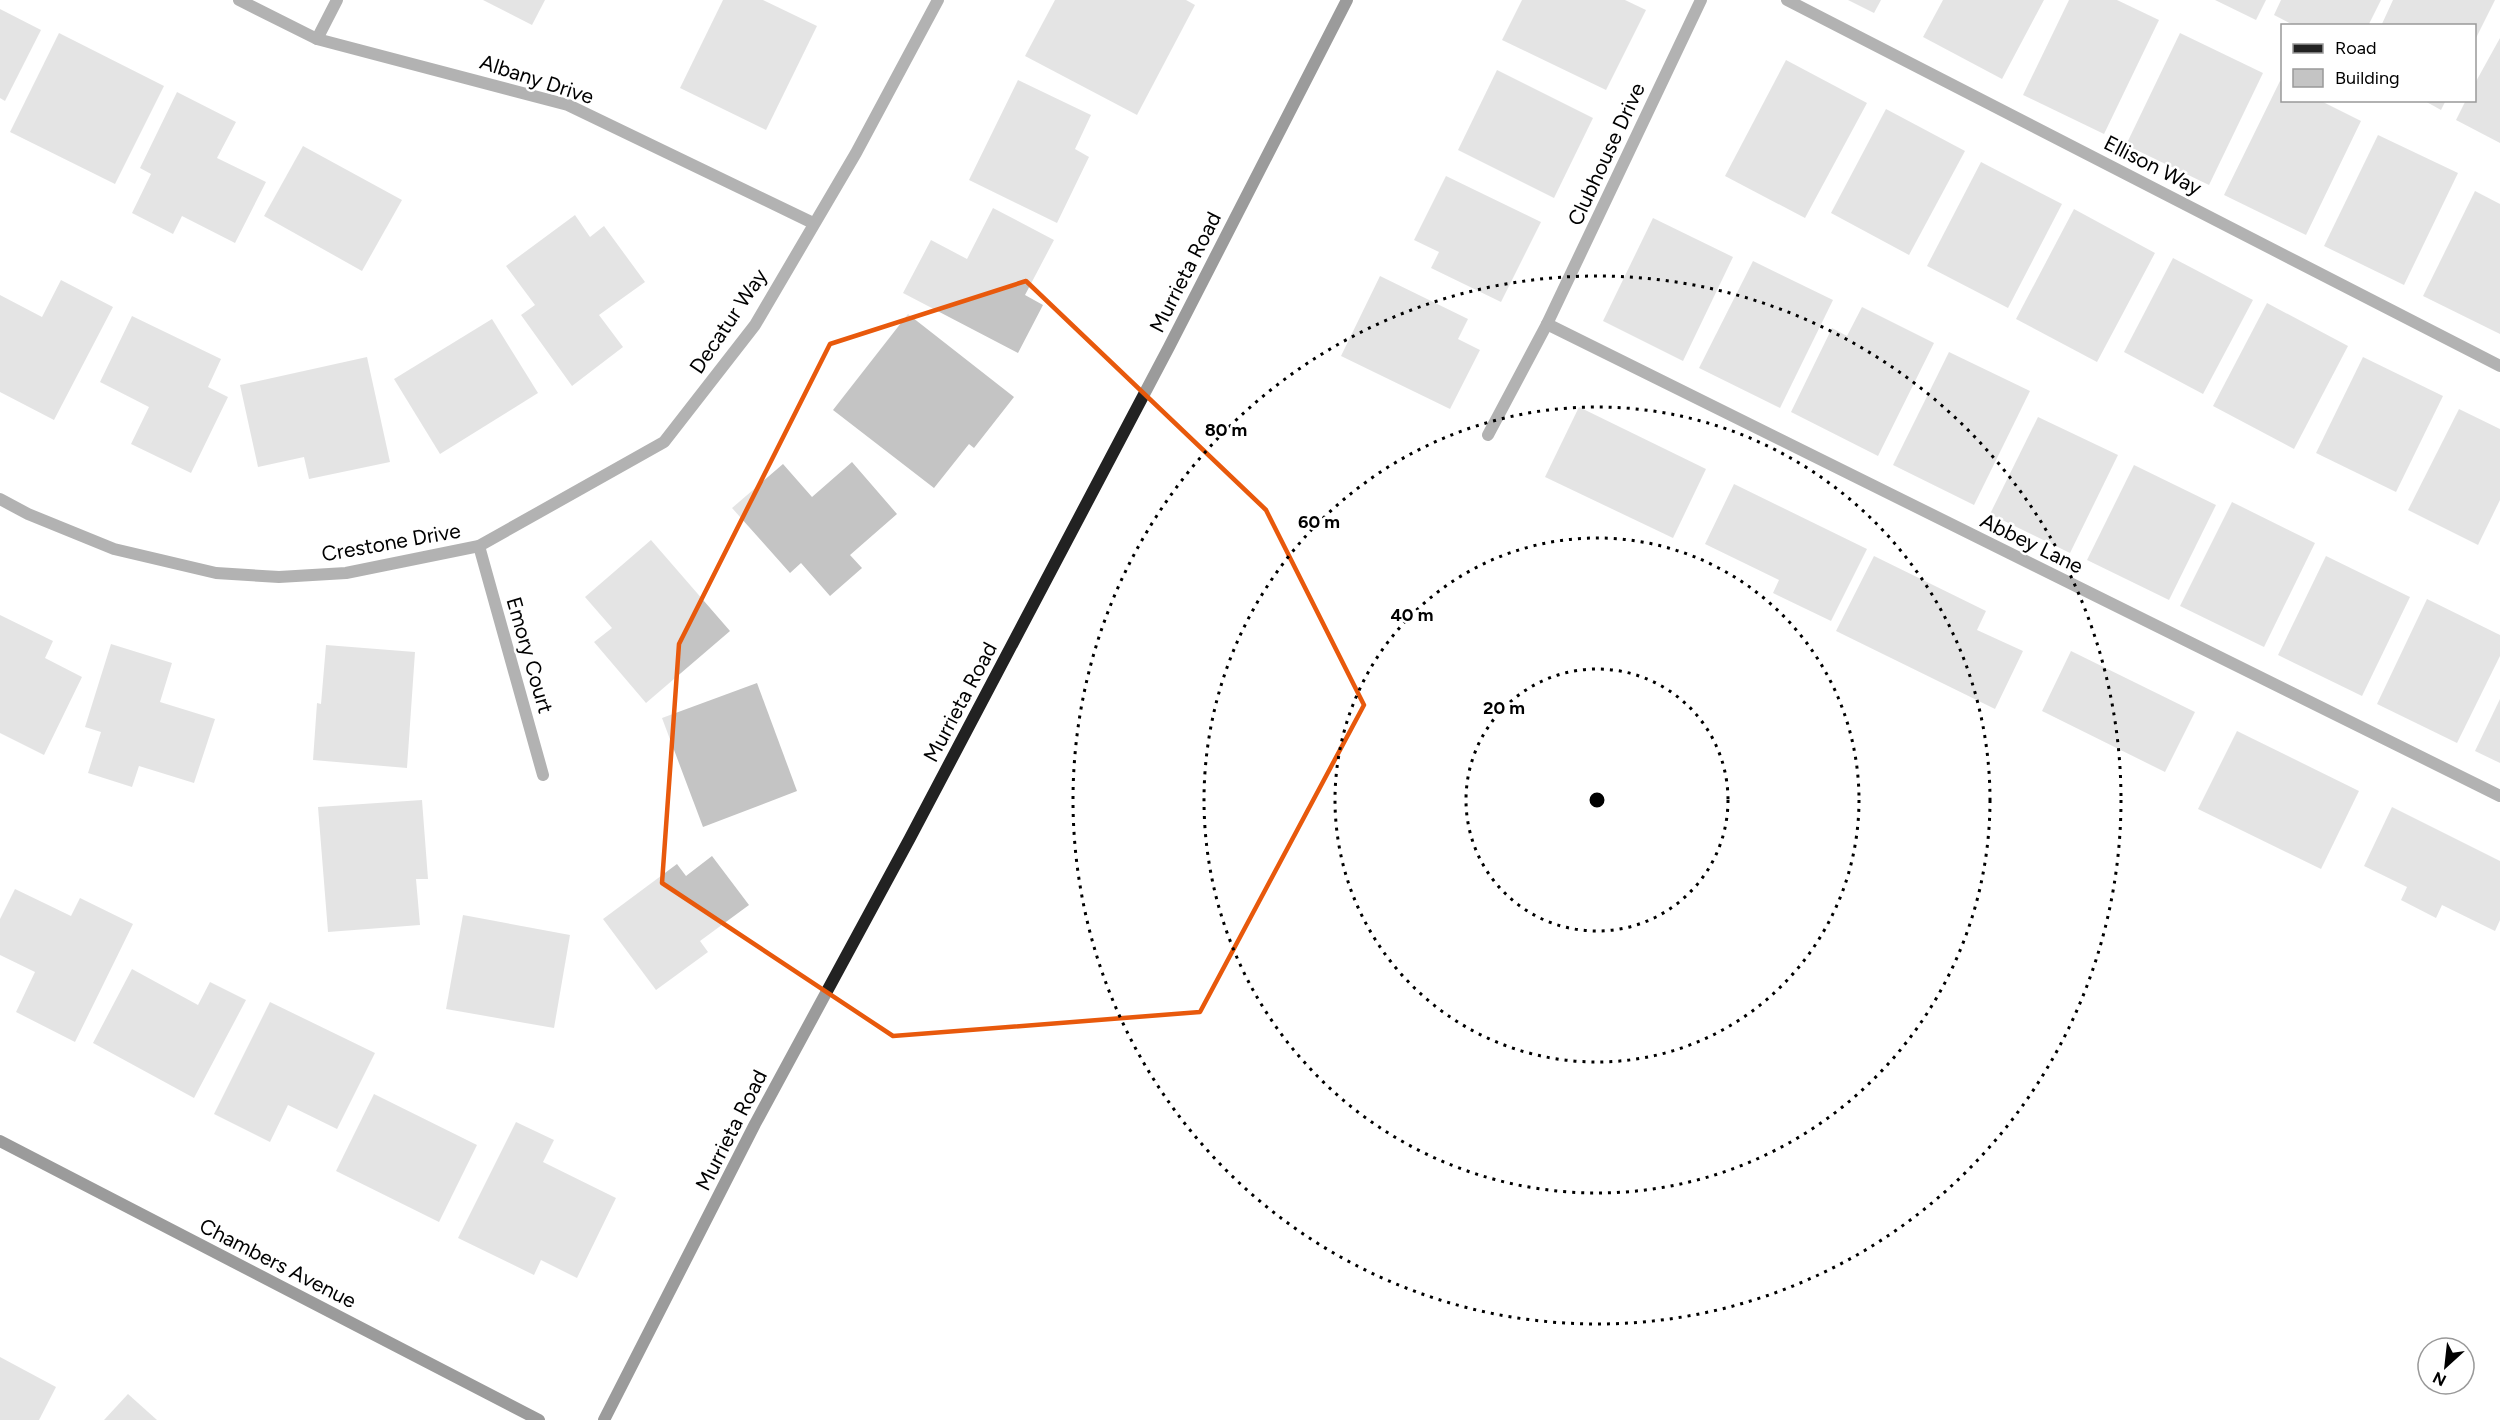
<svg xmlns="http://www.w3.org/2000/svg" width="2500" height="1420" font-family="Figtree,sans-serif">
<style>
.building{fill:#c4c4c4}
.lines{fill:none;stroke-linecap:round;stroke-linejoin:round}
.lane{stroke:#555;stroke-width:12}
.street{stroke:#555;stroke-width:12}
.secondary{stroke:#222;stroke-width:12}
.marked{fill:none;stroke:#e8590c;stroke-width:4.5;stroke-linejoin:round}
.ring{fill:none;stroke:#000;stroke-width:3;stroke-dasharray:3 6}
.labels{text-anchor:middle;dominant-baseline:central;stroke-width:5;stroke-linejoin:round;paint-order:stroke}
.street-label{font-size:21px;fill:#000;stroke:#fff}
.centre{fill:#000;stroke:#fff;stroke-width:3}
.ring-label{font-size:18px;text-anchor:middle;font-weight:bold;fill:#000;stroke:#fff;stroke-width:5;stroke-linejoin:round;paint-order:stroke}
</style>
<rect width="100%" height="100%" fill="#fff"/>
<g class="building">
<path d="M483 0H545L532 25Z"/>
<path d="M723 0H763L817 26 766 130 680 88Z"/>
<path d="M1055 0H1186L1195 5 1137 115 1025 56Z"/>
<path d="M1522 0H1625L1646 10 1606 90 1502 40Z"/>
<path d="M1848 0H1881L1874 13Z"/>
<path d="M1943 0H2044L2002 79 1923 37Z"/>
<path d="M2069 0H2117L2159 20 2104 134 2023 95Z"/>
<path d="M2215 0H2266L2256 20Z"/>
<path d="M2281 0H2381L2368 26H2295L2274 15Z"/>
<path d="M2393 0H2495L2474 42V26H2381Z"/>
<path d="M0 9 41 30 5 101 0 98Z"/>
<path d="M59 33 164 86 115 184 10 132Z"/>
<path d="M2180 33 2263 73 2209 185 2126 145Z"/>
<path d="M2500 38V143L2456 120 2466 100H2474V85Z"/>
<path d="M1786 60 1867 103 1805 218 1725 176Z"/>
<path d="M1497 70 1593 118 1554 198 1458 150Z"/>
<path d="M1018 80 1091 115 1075 149 1089 157 1057 223 969 180Z"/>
<path d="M2280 81 2282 82V100H2319L2361 121 2306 235 2224 195Z"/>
<path d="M177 92 236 122 217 158 266 182 235 243 182 216 173 234 132 213 151 174 140 168Z"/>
<path d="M2423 100H2446L2441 110Z"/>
<path d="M1886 109 1965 151 1909 255 1831 213Z"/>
<path d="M2378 135 2458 173 2404 285 2324 246Z"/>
<path d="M303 146 402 200 362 271 264 216Z"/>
<path d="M1981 162 2062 204 2008 308 1927 266Z"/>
<path d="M1446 176 1541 222 1501 302 1431 268 1439 252 1414 240Z"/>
<path d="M2475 191 2500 204V334L2423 296Z"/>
<path d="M993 208 1054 240 1025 295 1043 305 1018 353 903 293 931 240 967 259Z"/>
<path d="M2074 209 2155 253 2097 362 2016 319Z"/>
<path d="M575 215 590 237 604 226 645 282 599 315 623 347 572 386 521 315 535 305 506 266Z"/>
<path d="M1653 218 1733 257 1683 361 1603 321Z"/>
<path d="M2173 258 2253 300 2203 394 2124 352Z"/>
<path d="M1753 261 1833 300 1780 408 1699 368Z"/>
<path d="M1380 276 1468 319 1458 339 1480 350 1450 409 1341 356Z"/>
<path d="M61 280 113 307 54 420 0 392V295L42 317Z"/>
<path d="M2267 303 2348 346 2294 449 2213 406Z"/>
<path d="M1862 307 1934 343 1878 456 1791 412 1832 328 1847 336Z"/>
<path d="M908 314 1014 397 974 448 969 444 934 488 833 410Z"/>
<path d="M132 316 221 359 208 387 228 397 191 473 131 444 149 407 100 382Z"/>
<path d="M492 319 538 393 440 454 394 379Z"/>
<path d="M1949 352 2030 391 1974 505 1893 465Z"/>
<path d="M367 357 390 462 309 479 304 457 258 467 240 385Z"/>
<path d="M2363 357 2443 396 2396 492 2316 453Z"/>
<path d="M1579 407 1706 469 1673 538 1545 477Z"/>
<path d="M2459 409 2500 429V500L2478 545 2408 510Z"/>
<path d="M2038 417 2118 455 2070 553 1990 514Z"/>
<path d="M852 462 897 514 850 555 862 568 830 596 801 563 790 573 732 508 783 464 812 497Z"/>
<path d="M2134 465 2216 505 2169 600 2087 560Z"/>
<path d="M1734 484 1867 549 1831 621 1773 593 1779 580 1705 544Z"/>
<path d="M2232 502 2315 543 2264 647 2180 606Z"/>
<path d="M651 540 730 631 646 703 594 642 612 628 585 597Z"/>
<path d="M1874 556 1986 611 1977 630 2023 651 1995 709 1836 631Z"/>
<path d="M2326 556 2410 597 2362 696 2278 655Z"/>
<path d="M2427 599 2500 635V656L2457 743 2377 704Z"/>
<path d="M0 615 53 641 45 658 82 677 44 755 0 733Z"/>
<path d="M111 644 172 663 160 702 215 719 194 783 139 766 132 787 88 773 101 732 85 727Z"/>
<path d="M326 645 415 652 407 768 313 760 317 703 321 704Z"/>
<path d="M2071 651 2195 712 2165 772 2042 711Z"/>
<path d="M757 683 797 791 703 827 662 718Z"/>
<path d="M2500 699V763L2475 751Z"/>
<path d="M2237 731 2359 791 2321 869 2198 809Z"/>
<path d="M422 800 428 879H416L420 925 328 932 318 807Z"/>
<path d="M2392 807 2500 861V920L2495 931 2442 905 2436 918 2401 900 2407 887 2364 866Z"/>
<path d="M712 856 749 905 700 941 708 952 656 990 603 919 677 864 686 876Z"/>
<path d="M15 889 71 916 80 898 133 924 75 1042 16 1012 35 972 0 955V919Z"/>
<path d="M463 915 570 935 554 1028 446 1009Z"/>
<path d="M132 969 198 1005 210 982 246 1000 194 1098 93 1043Z"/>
<path d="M270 1002 375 1053 337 1129 288 1105 270 1142 214 1114Z"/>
<path d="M374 1094 477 1145 439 1222 336 1171Z"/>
<path d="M516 1122 554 1140 543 1162 616 1198 577 1278 541 1260 534 1275 458 1238Z"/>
<path d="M0 1357 56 1387 39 1420H0Z"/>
<path d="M128 1394 157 1420H104Z"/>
</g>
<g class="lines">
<g class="lane">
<path d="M1787 0 2500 366"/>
<path d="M1547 324 2500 796"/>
<path d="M1488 435 1547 324 1701 0"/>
</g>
<g class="street">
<path d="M239 0 317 39 568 105 813 223"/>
<path d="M317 39 337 0"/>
<path d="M0 499 28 514 114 549 216 573 279 577 346 573 479 546 664 442 755 325 856 153 938 0"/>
<path d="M479 546 543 775"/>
</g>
<g class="secondary">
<path d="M0 1141 539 1420"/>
<path d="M604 1420 755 1124 910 838 1169 347 1347 0"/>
</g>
</g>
<path d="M0 0H2500V1420H0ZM1026 281 1266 510 1364 705 1200 1012 893 1036 662 883 679 644 830 344Z" fill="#fff" fill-opacity=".55" fill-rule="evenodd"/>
<path class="marked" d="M1026 281 1266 510 1364 705 1200 1012 893 1036 662 883 679 644 830 344Z"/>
<g class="ring">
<circle cx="1597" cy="800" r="131"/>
<circle cx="1597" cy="800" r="262"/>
<circle cx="1597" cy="800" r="393"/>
<circle cx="1597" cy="800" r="524"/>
</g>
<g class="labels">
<g class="street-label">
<text transform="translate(537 79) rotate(18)">Albany Drive</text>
<text transform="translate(1606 154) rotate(-65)">Clubhouse Drive</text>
<text transform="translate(2153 165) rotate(27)">Ellison Way</text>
<text transform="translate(1185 272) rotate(-63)">Murrieta Road</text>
<text transform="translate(728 321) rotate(-56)">Decatur Way</text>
<text transform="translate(391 542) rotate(-10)">Crestone Drive</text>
<text transform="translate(2032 543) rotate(26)">Abbey Lane</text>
<text transform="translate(530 655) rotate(74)">Emory Court</text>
<text transform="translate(960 702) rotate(-62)">Murrieta Road</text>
<text transform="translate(731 1130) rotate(-63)">Murrieta Road</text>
<text transform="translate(278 1263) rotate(27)">Chambers Avenue</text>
</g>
</g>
<circle cx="1597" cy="800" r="9" class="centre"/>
<g class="ring-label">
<text x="1226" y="436">80 m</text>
<text x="1319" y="528">60 m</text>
<text x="1412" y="621">40 m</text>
<text x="1504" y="714">20 m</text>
</g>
<rect x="2281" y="24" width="195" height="78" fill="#ffffff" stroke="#999999" stroke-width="1.5"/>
<rect x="2293" y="44" width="30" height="9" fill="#222222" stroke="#999999" stroke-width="1.5"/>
<text x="2335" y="54" font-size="18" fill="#000000">Road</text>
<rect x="2293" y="69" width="30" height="18" fill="#c4c4c4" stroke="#999999" stroke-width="1.5"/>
<text x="2335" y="84" font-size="18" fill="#000000">Building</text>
<g transform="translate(2446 1366) rotate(207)"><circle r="28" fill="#ffffff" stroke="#999999" stroke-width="1.5"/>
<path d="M0-4.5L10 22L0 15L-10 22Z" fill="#000000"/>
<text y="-9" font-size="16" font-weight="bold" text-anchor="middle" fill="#000000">N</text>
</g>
</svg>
